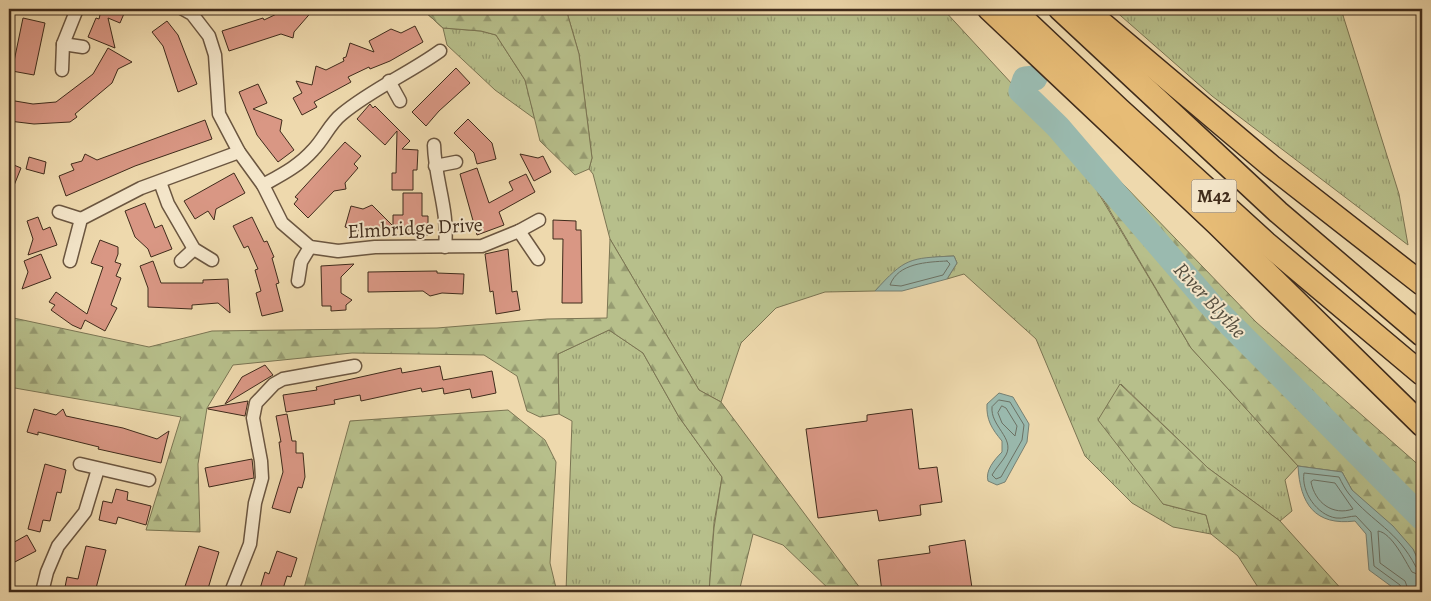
<svg xmlns="http://www.w3.org/2000/svg" width="1431" height="601" font-family="Alegreya,serif">
<style>
.grass{fill:url(#grass-tufts);stroke:#7b7553}
.forest{fill:url(#forest-firs);stroke:#7b7553}
.water{fill:#9abaaf;stroke:#768174}
.lines{fill:none;stroke-linecap:round;stroke-linejoin:round}
.shore{stroke:#6c7265;stroke-width:1}
.river{stroke:#9abaaf;stroke-width:25}
.building{fill:#d99784;stroke:#3f2b1b}
.minor-casing{stroke:#6b5640;stroke-width:15}
.motorway-casing{stroke:#3f2b1b;stroke-width:25}
.minor{stroke:#f4e6ca;stroke-width:12}
.motorway{stroke:#e7bc76;stroke-width:22}
.labels{text-anchor:middle;dominant-baseline:central;stroke-width:4;stroke-linejoin:round;paint-order:stroke}
.shield{fill:#f4e6ca;stroke:#756350;stroke-width:1}
.shield-label{font-size:19px;font-weight:bold;fill:#3f2b1b}
.street-label{font-size:20px;fill:#3f2b1b;stroke:#f4e6ca}
.water-label{font-size:21px;font-style:italic;fill:#564f40;stroke:#f4e6ca}
</style>
<defs>
<pattern id="grass-tufts" width="24" height="20" patternUnits="userSpaceOnUse" patternTransform="scale(1.25)"><rect width="24" height="20" fill="#b7bf8b"/><path d="M3 7l-1-3M5 7V3M7 7l1-3M15 17l-1-3M17 17v-4M19 17l1-3" fill="none" stroke="#969b71"/></pattern>
<pattern id="forest-firs" width="22" height="20" patternUnits="userSpaceOnUse" patternTransform="scale(1.25)"><rect width="22" height="20" fill="#b7bf8b"/><path d="M5 1l3.5 6h-7zM16 11l3.5 6h-7z" fill="#969b71"/></pattern>
</defs>
<rect width="100%" height="100%" fill="#eed9ad"/>
<filter id="stains"><feTurbulence type="fractalNoise" baseFrequency=".004" numOctaves="4"/><feColorMatrix values="0 0 0 0 .2 0 0 0 0 .09 0 0 0 0 .02 0 0 0 .5 -.17"/></filter>
<radialGradient id="worn" r=".72"><stop offset=".6" stop-color="#630" stop-opacity="0"/><stop offset="1" stop-color="#630" stop-opacity=".3"/></radialGradient>
<g class="grass">
<path d="M422 9 443 28 481 31 496 35 525 80 535 119 495 90 447 45 443 28Z"/>
<path d="M566 9H943L1072 149 1191 348 1298 466 1285 480 1292 511 1280 521 1208 468 1121 384 1163 504 1206 515 1211 534 1173 527 1132 503 1085 456 1036 339 964 274 947 279 957 263 954 256C918 257 899 265 875 291L825 292 776 308 741 343 721 402 699 390 610 239 593 174 589 169 592 158 579 54Z"/>
<path d="M1113 9H1341L1399 194 1408 245 1212 96Z"/>
<path d="M609 330 643 353 679 417 722 477 714 523 709 592H566L572 421 559 414 558 354Z"/>
</g>
<g class="forest">
<path d="M422 9H566L579 54 592 158 589 169 575 175 540 141 525 80 496 35 481 31 443 28Z"/>
<path d="M1095 155 1256 322 1422 468V569L1413 549 1352 490 1342 472 1298 466 1191 348 1080 160Z"/>
<path d="M610 239 699 390 721 402 863 592H832L783 545 753 534 739 592H709L714 528 722 477 679 417 643 353 609 330 558 354 559 414 540 417 527 411 517 376 484 355 352 353 233 365 207 408 198 464 200 532 146 530 181 417 9 387V317L149 347 212 331 437 328 547 319 607 318Z"/>
<path d="M1120 384 1208 468 1280 521 1344 592H1261L1238 556 1211 534 1206 515 1163 504 1098 420Z"/>
<path d="M508 410 545 440 556 462 550 563 557 592H303L350 421Z"/>
</g>
<g class="water">
<path d="M954 256 957 263 947 279 902 291H875C905 258 909 258 954 256Z"/>
<path d="M999 393 1013 397 1029 424 1027 442 1005 482 997 485 988 481C985 471 994 460 1002 452V441C992 429 986 420 987 404Z"/>
<path d="M1298 466 1342 472 1352 490 1393 526 1413 549 1422 569V592H1399L1369 570 1366 534 1355 521C1315 526 1300 504 1298 466Z"/>
</g>
<g class="lines">
<g class="shore">
<path d="M947 261 950 264 943 275 901 286 890 285C898 263 927 262 947 261Z"/>
<path d="M999 400 1010 402 1024 425 1022 440 1001 477 996 479 992 475C996 468 1002 462 1006 455 1015 438 990 426 992 407Z"/>
<path d="M1002 406 1006 408 1017 426 1015 436 1002 423 998 413Z"/>
<path d="M1314 480 1335 483 1353 509C1333 516 1315 503 1311 482Z"/>
<path d="M1403 592 1400 585 1374 566 1371 532 1356 516C1350 516 1343 519 1336 518 1317 515 1301 492 1304 473L1339 477C1342 483 1345 489 1349 494 1373 523 1397 530 1416 567L1422 570"/>
<path d="M1409 592 1405 581 1380 563 1378 531C1392 533 1405 561 1412 572L1422 576"/>
</g>
<path class="river" d="M1035 78 1025 79 1021 91 1058 127 1209 303 1422 518"/>
</g>
<g class="building">
<path d="M87 9H126L120 23 108 18 115 48 88 37 96 18 99 19 100 15Z"/>
<path d="M287 9H314L294 32 293 38 281 34 229 51 222 31 263 18 264 20Z"/>
<path d="M23 18 45 23 34 75 12 71Z"/>
<path d="M167 21 178 35 197 84 178 92 163 46 152 32Z"/>
<path d="M415 26 423 42 390 61 370 69 369 67 348 77 351 82 314 102 317 107 302 115 293 98 302 93 296 81 312 85 316 66 326 70 344 61 343 58 346 57 350 43 374 52 369 41 391 29 401 33Z"/>
<path d="M108 48 132 62 118 69 112 83 75 114 77 117 70 122 34 124 9 121V100L33 104 56 102 93 74Z"/>
<path d="M456 68 470 83 439 111 426 126 412 112Z"/>
<path d="M258 84 267 103 253 109 282 120 280 131 294 150 278 162 257 135 239 92Z"/>
<path d="M370 104 373 108 375 106 410 141 402 149 418 150 417 170H413V190H392V173H396L397 131 385 145 357 119Z"/>
<path d="M468 119 492 143 496 159 477 164 474 153 454 133Z"/>
<path d="M205 120 212 139 135 166 66 196 59 176 74 170 71 164 82 161 85 154 97 160Z"/>
<path d="M345 142 361 156 354 164 358 168 345 183 346 189 334 191 308 218 294 204 298 199 295 197Z"/>
<path d="M520 154 538 158 543 156 551 172 534 181Z"/>
<path d="M29 157 46 162 44 174 26 169Z"/>
<path d="M9 163 21 168 9 198Z"/>
<path d="M477 168 489 203 513 190 509 182 526 174 535 192 499 212 504 225 477 235 460 174Z"/>
<path d="M234 173 245 193 216 209 214 220 208 211 195 219 184 201Z"/>
<path d="M403 193H422V216H428V235H409L408 227 370 228 369 231 361 229 360 231 345 227 351 206 363 209 372 205 393 226V215H403Z"/>
<path d="M145 203 155 228 162 225 172 249 151 257 148 249 135 237 125 211Z"/>
<path d="M38 217 43 230 50 227 57 245 28 255 33 239 27 221Z"/>
<path d="M252 217 264 242 267 241 274 257 272 258 279 283 276 284 283 311 262 316 256 293 261 291 255 270 258 269 248 246 244 248 233 226Z"/>
<path d="M553 220 576 221V230H581L582 303H562L563 239H553Z"/>
<path d="M100 240 118 247V254L115 262 121 264 116 276 121 278 111 305 117 308 105 331 85 320 81 329 72 325 51 310 55 305 49 302 56 292 87 314 103 267 91 263Z"/>
<path d="M508 249 512 292 517 291 520 310 496 314 493 291 490 292 485 254Z"/>
<path d="M41 254 51 278 22 289 28 272 24 261Z"/>
<path d="M153 261 161 283H203V280L228 279 230 313 218 303 192 305V309L148 307V288L140 266Z"/>
<path d="M354 264 341 277V293L352 300 346 305V310L331 311V306H322L321 266Z"/>
<path d="M437 271V273L464 274 463 294 442 293 430 296 423 291 368 292V272Z"/>
<path d="M265 365 273 375 225 404 242 377Z"/>
<path d="M440 366 443 380 492 371 496 393 472 398 470 389 444 394 443 388 422 392 421 388 361 401 360 395 334 400 335 404 286 412 283 395 317 390 316 387 401 368 402 373Z"/>
<path d="M248 401 245 416 208 409V408Z"/>
<path d="M34 409 56 415 63 409 66 416 123 428 157 439 169 431 161 463 98 449 99 447 38 432V435L27 432Z"/>
<path d="M912 409 919 469 937 467 942 502 920 505 921 515 879 521 877 510 818 518 806 429 867 421V415Z"/>
<path d="M287 414 292 441H296V453H303L305 477 302 488 298 487 290 513 272 508 283 472 279 442H281L276 416Z"/>
<path d="M252 459 254 478 209 487 205 468Z"/>
<path d="M45 464 66 470 61 493 57 492 50 521 43 520 40 532 28 529Z"/>
<path d="M116 489 128 492 127 500 151 506 146 525 118 517 116 524 99 520 103 501 112 503Z"/>
<path d="M27 535 36 551 9 565V545Z"/>
<path d="M965 540 972 588 946 592H882L878 560 930 553 929 546Z"/>
<path d="M86 546 106 550 95 592H64L67 577 78 579Z"/>
<path d="M199 546 219 552 207 592H183Z"/>
<path d="M277 551 297 558 291 577 287 576 282 592H259L265 572 269 574Z"/>
</g>
<g class="lines">
<defs>
<g id="minor">
<path d="M183 9 192 14 209 36 215 55 219 114 239 152 263 185 282 223 310 247 338 251 375 247 482 246 519 231 538 259"/>
<path d="M63 44 83 47"/>
<path d="M62 70 63 44 77 9"/>
<path d="M389 81 400 101"/>
<path d="M434 145C435 182 449 209 445 247"/>
<path d="M435 166 456 162"/>
<path d="M160 182 168 204 194 249 212 260"/>
<path d="M263 185C281 175 299 166 313 150 324 139 330 123 342 114 372 89 408 74 440 51"/>
<path d="M59 212 81 219"/>
<path d="M519 231 539 220"/>
<path d="M70 261 81 219 141 188 239 152"/>
<path d="M181 261 194 249"/>
<path d="M298 281 301 262 310 247"/>
<path d="M80 464 149 480"/>
<path d="M42 592 47 572 58 546 85 512 98 469"/>
<path d="M231 592 250 544 255 503 262 478 261 461 253 418 256 403 274 384 283 379 355 366"/>
</g>
<g id="motorway">
<path d="M989 9 1217 224 1422 425"/>
<path d="M1013 9 1119 109 1266 243 1422 374"/>
<path d="M1060 9 1278 212 1422 335"/>
<path d="M1085 9 1271 166 1422 284"/>
</g>
</defs>
<use href="#minor" class="minor-casing"/>
<use href="#motorway" class="motorway-casing"/>
<use href="#minor" class="minor"/>
<use href="#motorway" class="motorway"/>
</g>
<g class="labels">
<rect class="shield" x="1191.5" y="179.5" width="45" height="33" rx="4"/>
<g class="shield-label">
<text x="1214" y="196">M42</text>
</g>
<g class="street-label">
<text transform="translate(415 228) rotate(-3)">Elmbridge Drive</text>
</g>
<g class="water-label">
<text transform="translate(1210 300) rotate(47)">River Blythe</text>
</g>
</g>
<rect width="1431" height="601" fill="none" stroke="#eed9ad" stroke-width="30"/>
<rect x="10" y="10" width="1411" height="581" fill="none" stroke="#3f2b1b" stroke-width="2.5"/>
<rect x="15" y="15" width="1401" height="571" fill="none" stroke="#3f2b1b"/>
<rect width="100%" height="100%" filter="url(#stains)"/>
<rect width="100%" height="100%" fill="url(#worn)"/>
</svg>
